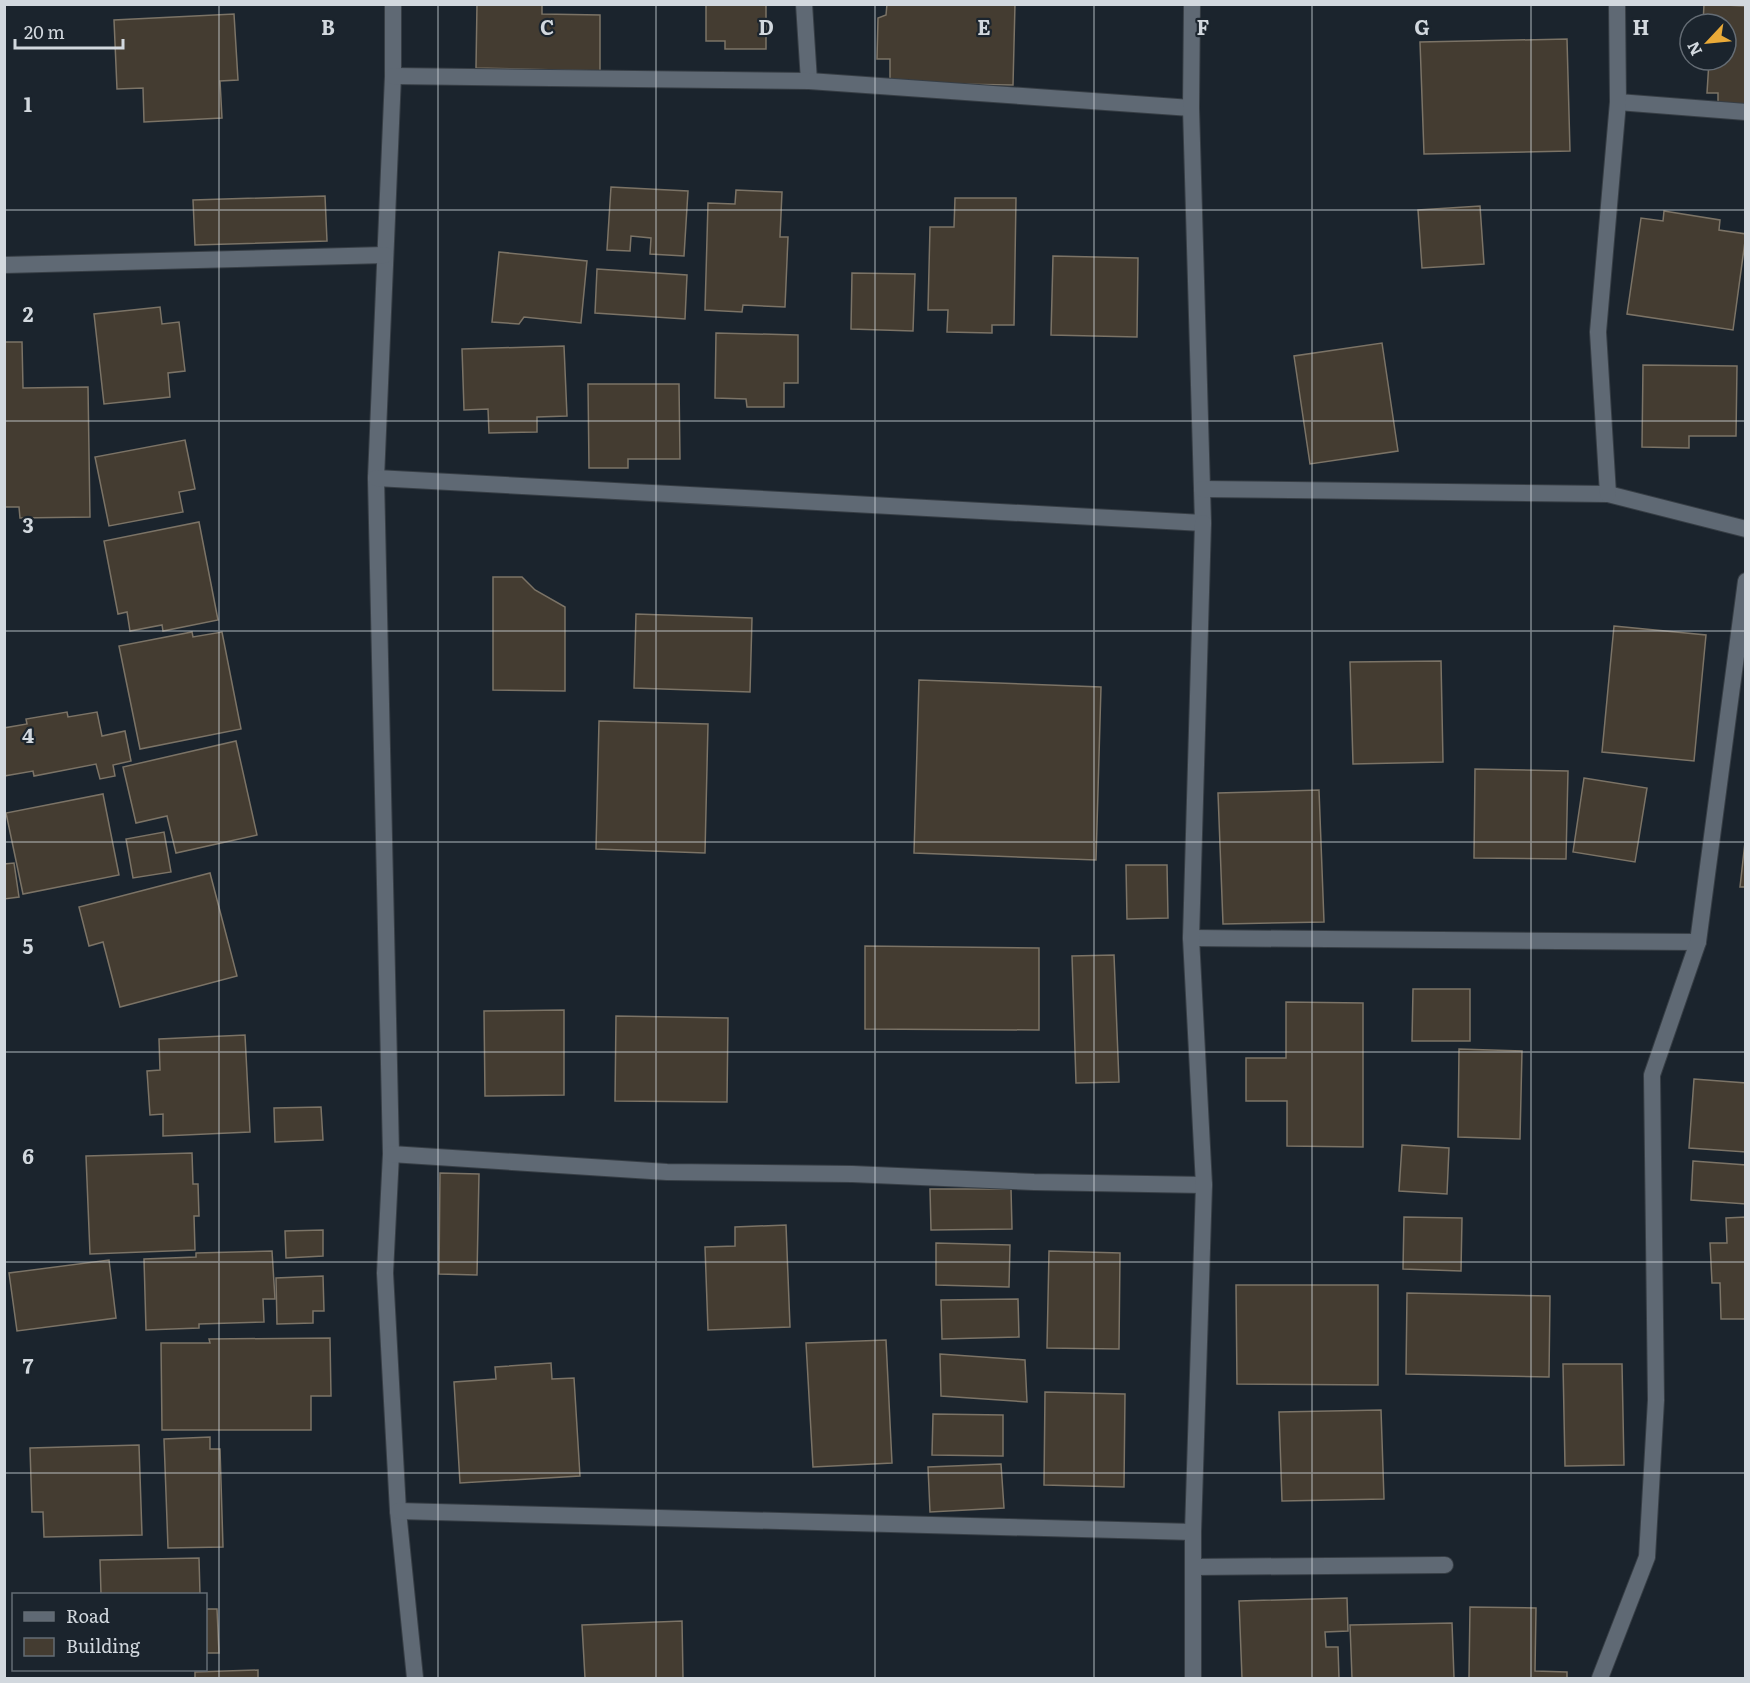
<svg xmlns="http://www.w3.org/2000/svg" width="1750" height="1683" font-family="Literata,serif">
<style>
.building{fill:#443c31;stroke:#7b7366;stroke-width:1.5}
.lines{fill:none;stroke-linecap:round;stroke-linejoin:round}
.minor-casing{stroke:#373e45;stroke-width:18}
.minor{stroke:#5f6974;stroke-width:16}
.grid{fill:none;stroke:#d2d8de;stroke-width:1.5;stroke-opacity:0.55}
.grid-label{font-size:20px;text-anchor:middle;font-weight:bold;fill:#d2d8de;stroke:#1b242d;stroke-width:4.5;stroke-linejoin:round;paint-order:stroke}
</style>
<rect width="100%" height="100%" fill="#1b242d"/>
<g class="building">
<path d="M477 4H542V14L600 15V71L476 68Z"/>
<path d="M706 4H766V49H725V41H706Z"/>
<path d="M887 4H1015L1013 85 890 83V59H877L878 18 886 15Z"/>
<path d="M1704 4 1746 6V109L1718 107V93H1707L1709 61 1702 60H1726V24H1703Z"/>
<path d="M234 14 238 80 220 81 222 118 144 122 143 88 117 89 114 20Z"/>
<path d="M1567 39 1570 151 1424 154 1420 42Z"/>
<path d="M611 187 688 191 684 256 650 254 651 238 631 236 630 251 607 250Z"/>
<path d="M736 190 782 192 780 237H788L785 307 743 305 742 312 705 310 708 203 735 204Z"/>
<path d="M325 196 327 241 195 245 193 200Z"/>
<path d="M955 198H1016L1014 325H992V333L947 332 948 310H928L930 227H954Z"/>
<path d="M1480 206 1484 264 1422 268 1418 210Z"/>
<path d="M1664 211 1720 220 1719 230 1746 234 1733 330 1627 314 1641 218 1663 221Z"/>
<path d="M499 252 587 261 581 323 524 317 519 324 492 322Z"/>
<path d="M1053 256 1138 258 1137 337 1051 335Z"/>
<path d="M597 269 687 275 685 319 595 313Z"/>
<path d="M852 273 915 274 913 331 851 329Z"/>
<path d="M160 307 162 324 179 322 185 371 168 373 170 397 104 404 94 314Z"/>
<path d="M716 333 798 335V383H784V407H747L746 399 715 398Z"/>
<path d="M4 342H22L23 388 88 387 90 517 20 518 19 507H4Z"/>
<path d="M1382 343 1398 451 1310 464 1294 356Z"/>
<path d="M564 346 567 416 537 417V432L489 433 488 409 464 410 462 349Z"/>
<path d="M1643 365 1737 366 1736 436H1689V448L1642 447Z"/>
<path d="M588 384H679L680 459H628V468H589Z"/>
<path d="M185 440 195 489 179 492 183 512 109 526 95 457Z"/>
<path d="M199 522 218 620 163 631 162 625 130 631 127 612 118 614 104 541Z"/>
<path d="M493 577H522L535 590 565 607V691L493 690Z"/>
<path d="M636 614 752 618 750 692 634 688Z"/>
<path d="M1614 626 1706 635 1694 761 1602 752Z"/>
<path d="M192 632 193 637 222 632 241 729 140 749 119 646Z"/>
<path d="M1441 661 1443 762 1353 764 1350 662Z"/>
<path d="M919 680 1101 687 1096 860 914 853Z"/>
<path d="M67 712 68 717 97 712 102 736 125 731 131 761 113 765 115 776 100 779 96 764 34 776 33 771 4 776V728L27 724 26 719Z"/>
<path d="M599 721 708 724 705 853 596 849Z"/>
<path d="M236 741 257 835 176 853 167 816 136 823 123 767Z"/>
<path d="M1475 769 1568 771 1566 859 1474 858Z"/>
<path d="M1584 778 1647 788 1635 862 1573 852Z"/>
<path d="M1319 790 1324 922 1223 924 1218 793Z"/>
<path d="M103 794 119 875 23 894 6 813Z"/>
<path d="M164 832 171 872 133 878 126 839Z"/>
<path d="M1746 833V887H1740Z"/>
<path d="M14 863 19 897 4 899V864Z"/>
<path d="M1126 865H1167L1168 918 1127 919Z"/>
<path d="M210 873 237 976 120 1007 103 942 89 946 79 907Z"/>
<path d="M865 946 1039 948V1030L865 1029Z"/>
<path d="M1114 955 1119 1082 1076 1083 1072 956Z"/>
<path d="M1413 989H1470V1041H1412Z"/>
<path d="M1286 1002 1363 1003V1147L1287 1146V1101H1246V1058H1286Z"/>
<path d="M564 1010V1095L485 1096 484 1011Z"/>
<path d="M616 1016 728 1018 727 1102 615 1101Z"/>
<path d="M245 1035 250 1132 163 1136V1114L150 1115 147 1071 160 1070 159 1039Z"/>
<path d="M1459 1049 1522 1051 1520 1139 1458 1137Z"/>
<path d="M1694 1079 1746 1083V1152L1689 1148Z"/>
<path d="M321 1107 323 1140 275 1142 274 1108Z"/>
<path d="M1402 1145 1449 1148 1447 1194 1399 1191Z"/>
<path d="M192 1153 193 1184H198L199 1216H194L195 1250 90 1254 86 1156Z"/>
<path d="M1693 1161 1746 1165V1204L1691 1200Z"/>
<path d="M440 1173 479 1174 477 1275 439 1274Z"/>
<path d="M930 1189H1011L1012 1229 931 1230Z"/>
<path d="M1404 1217 1462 1218 1461 1271 1403 1269Z"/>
<path d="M1746 1217V1319H1721L1720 1283H1712L1710 1243H1727L1726 1218Z"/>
<path d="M786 1225 790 1327 708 1330 705 1247 735 1246V1227Z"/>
<path d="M323 1230V1256L286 1258 285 1231Z"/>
<path d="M936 1243 1010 1245 1009 1287 936 1285Z"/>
<path d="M272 1251 275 1299H263L264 1322 199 1324V1328L146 1330 144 1259 196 1257V1253Z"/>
<path d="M1049 1251 1120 1253 1119 1349 1047 1348Z"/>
<path d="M109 1260 116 1318 17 1331 9 1273Z"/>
<path d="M323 1276 324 1311H313V1323L277 1324 276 1278Z"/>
<path d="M1236 1285H1378V1385L1237 1384Z"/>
<path d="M1407 1293 1550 1296 1549 1377 1406 1374Z"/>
<path d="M1018 1299 1019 1337 942 1339 941 1300Z"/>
<path d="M330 1338 331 1396H311V1430H162L161 1343H210L209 1339Z"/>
<path d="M886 1340 892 1463 813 1467 806 1343Z"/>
<path d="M940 1354 1025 1360 1027 1402 941 1396Z"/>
<path d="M551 1363 552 1379 574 1378 580 1476 460 1483 454 1382 496 1379 495 1367Z"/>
<path d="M1563 1364H1622L1624 1465 1565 1466Z"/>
<path d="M1045 1392 1125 1394 1124 1487 1044 1485Z"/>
<path d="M1381 1410 1384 1499 1282 1501 1279 1412Z"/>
<path d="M933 1414 1003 1415V1456L932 1455Z"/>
<path d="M210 1437V1449H220L223 1547 168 1548 164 1439Z"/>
<path d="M139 1445 142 1535 44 1537 43 1512H32L30 1448Z"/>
<path d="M1001 1464 1004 1508 930 1512 928 1467Z"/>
<path d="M199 1558 200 1594H101L100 1560Z"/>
<path d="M1347 1598 1348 1631 1325 1632 1326 1647H1338L1339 1678H1242L1239 1601Z"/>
<path d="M1470 1607 1536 1608 1535 1671 1567 1672V1678H1469Z"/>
<path d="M206 1609H217L219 1653H206Z"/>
<path d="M682 1621 683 1678H585L582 1625Z"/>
<path d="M1452 1623 1454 1678H1352L1350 1625Z"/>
<path d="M258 1670V1678H195V1672Z"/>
</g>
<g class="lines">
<defs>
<g id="minor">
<path d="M393 4V76L376 478 391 1154 385 1273 398 1511 415 1678"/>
<path d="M804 4 809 81"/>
<path d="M393 76 809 81 1191 108"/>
<path d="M1618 102 1746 112"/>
<path d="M4 265 385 255"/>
<path d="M376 478 1203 523 1191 108 1192 4"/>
<path d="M1202 489 1608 494 1746 529"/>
<path d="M1608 494 1598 332 1618 102 1617 4"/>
<path d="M1191 938 1698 942"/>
<path d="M391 1154 667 1172 852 1174 1034 1182 1204 1185"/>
<path d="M398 1511 1193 1532"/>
<path d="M1193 1567 1445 1565"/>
<path d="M1193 1678V1532L1204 1185 1191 938 1203 523"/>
<path d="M1600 1678 1647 1557 1656 1400 1652 1075 1698 942 1746 581"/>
</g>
</defs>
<use href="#minor" class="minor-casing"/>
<use href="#minor" class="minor"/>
</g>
<path class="grid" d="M219 4V1678M438 4V1678M656 4V1678M875 4V1678M1094 4V1678M1312 4V1678M1531 4V1678M4 210H1746M4 421H1746M4 631H1746M4 842H1746M4 1052H1746M4 1262H1746M4 1473H1746"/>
<g class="grid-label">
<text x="328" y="35">B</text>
<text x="547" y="35">C</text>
<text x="766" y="35">D</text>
<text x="984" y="35">E</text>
<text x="1203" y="35">F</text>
<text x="1422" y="35">G</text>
<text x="1641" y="35">H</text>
<text x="28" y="112">1</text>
<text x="28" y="322">2</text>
<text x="28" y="533">3</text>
<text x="28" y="743">4</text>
<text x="28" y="954">5</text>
<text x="28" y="1164">6</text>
<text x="28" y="1374">7</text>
</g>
<rect width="1750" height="1683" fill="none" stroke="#d2d8de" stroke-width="12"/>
<rect x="12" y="1593" width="195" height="78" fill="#1b242d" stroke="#646c74" stroke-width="1.5"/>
<rect x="24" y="1612" width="30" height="9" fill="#5f6974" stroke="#646c74" stroke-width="1.5"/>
<text x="66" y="1623" font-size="18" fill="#d2d8de">Road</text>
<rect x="24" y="1638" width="30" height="18" fill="#443c31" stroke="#646c74" stroke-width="1.5"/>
<text x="66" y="1653" font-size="18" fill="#d2d8de">Building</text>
<g transform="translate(1708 42) rotate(244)"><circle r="28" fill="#1b242d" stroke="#646c74" stroke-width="1.5"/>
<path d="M0-4.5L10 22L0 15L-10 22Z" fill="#eaaa38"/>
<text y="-9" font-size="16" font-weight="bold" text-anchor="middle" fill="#d2d8de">N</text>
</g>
<path d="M15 39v9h108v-9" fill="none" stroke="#d2d8de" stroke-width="3"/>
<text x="24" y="39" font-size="18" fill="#d2d8de" stroke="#1b242d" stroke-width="4.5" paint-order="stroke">20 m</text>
</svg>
